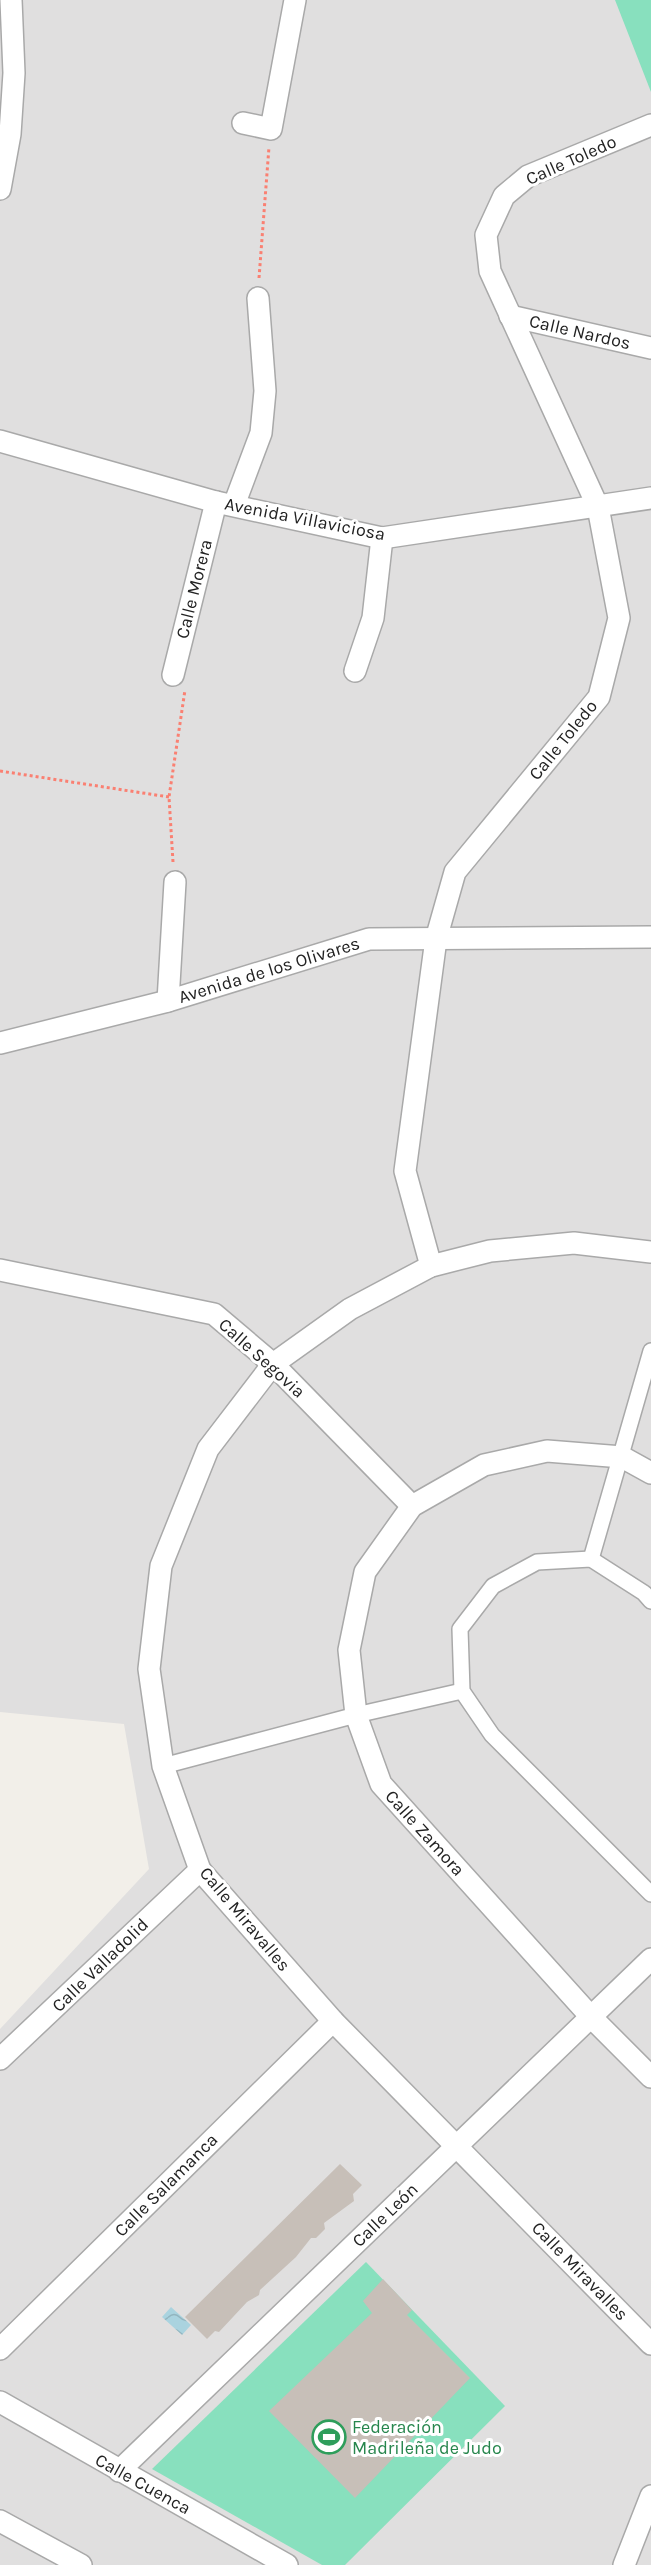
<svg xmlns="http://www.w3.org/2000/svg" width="651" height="2565" font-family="Karla,sans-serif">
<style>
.residential{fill:#e0dfdf}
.pitch{fill:#88e0be}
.water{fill:url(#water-waves)}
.building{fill:#c7bfb8}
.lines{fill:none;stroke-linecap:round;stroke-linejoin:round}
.pedestrian-casing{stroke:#a9a9a9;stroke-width:18}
.minor-casing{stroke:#a9a9a9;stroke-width:24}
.path{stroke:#fa8072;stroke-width:3;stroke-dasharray:3 3;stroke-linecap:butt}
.pedestrian{stroke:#fff;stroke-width:15}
.minor{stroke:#fff;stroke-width:21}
.labels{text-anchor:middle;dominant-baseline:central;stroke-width:6;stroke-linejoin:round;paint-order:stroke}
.street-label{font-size:18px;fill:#222;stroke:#fff}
.leisure-label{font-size:18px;fill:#27864d;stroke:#fff;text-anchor:start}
</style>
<defs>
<pattern id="water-waves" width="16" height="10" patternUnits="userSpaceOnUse" patternTransform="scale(1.5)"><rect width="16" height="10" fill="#aad3df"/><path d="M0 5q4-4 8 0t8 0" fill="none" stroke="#92b5bf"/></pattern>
</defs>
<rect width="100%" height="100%" fill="#f2efe9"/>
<path class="residential" d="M0 0H651V2565H0V2029L149 1869 124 1724 0 1712Z"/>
<g class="pitch">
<path d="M615 0H651V92Z"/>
<path d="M366 2262 505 2406 345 2565H322L152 2469Z"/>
</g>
<path class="water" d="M171 2307 191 2325 182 2335 162 2317Z"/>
<g class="building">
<path d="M340 2164 362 2185 353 2194 354 2201 324 2223 325 2229 316 2238H311L296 2257 260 2290 259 2295 247 2302 219 2332 215 2331 207 2339 185 2317Z"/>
<path d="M383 2279 412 2310 407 2315 470 2378 355 2498 269 2411 372 2313 363 2301Z"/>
</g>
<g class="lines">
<defs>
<g id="pedestrian">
<path d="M591 1559 651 1351"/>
<path d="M651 1601 644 1593 591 1559 537 1562 493 1586 460 1629 462 1691 492 1735 651 1894"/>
<path d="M163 1766 356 1715 462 1691"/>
</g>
<g id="minor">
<path d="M243 123 271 129 295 0"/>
<path d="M0 189 10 134 14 73 11 0"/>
<path d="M510 316 651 348"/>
<path d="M0 441 216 502 382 538 651 498"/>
<path d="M234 505 261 433 265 391 258 298"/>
<path d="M355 671 373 618 382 538"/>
<path d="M173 675 216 502"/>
<path d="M168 1001 175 882"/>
<path d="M0 1043 168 1001 369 939 651 937"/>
<path d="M651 1252 574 1243 490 1251 431 1266 350 1309 273 1364 208 1449 161 1566 149 1669 163 1766 200 1870 333 2021 651 2344"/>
<path d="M431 1266 405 1171 436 939 455 872 599 697 619 618 598 507 490 271 486 235 504 196 528 176 651 125"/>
<path d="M0 1270 214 1314 273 1364 412 1506"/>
<path d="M651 1473 622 1457 547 1451 484 1465 412 1506 365 1572 349 1650 356 1715 381 1784 592 2018 651 2077"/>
<path d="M0 2059 200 1870"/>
<path d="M0 2349 333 2021"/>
<path d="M0 2402 287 2565"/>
<path d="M119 2471 651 1959"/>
<path d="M0 2521 81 2565"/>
<path d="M624 2565 651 2496"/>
</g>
</defs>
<use href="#pedestrian" class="pedestrian-casing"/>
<use href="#minor" class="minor-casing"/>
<g class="path">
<path d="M259 278 269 147"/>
<path d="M0 771 169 797"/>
<path d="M173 862 169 797 185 690"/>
</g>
<use href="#pedestrian" class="pedestrian"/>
<use href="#minor" class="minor"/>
</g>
<defs>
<symbol id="stadium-ring" viewBox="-11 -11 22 22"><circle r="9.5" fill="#fff" stroke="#2e9e5b" stroke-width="1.5"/><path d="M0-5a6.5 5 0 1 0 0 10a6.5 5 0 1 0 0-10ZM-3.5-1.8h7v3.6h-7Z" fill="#2e9e5b"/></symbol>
</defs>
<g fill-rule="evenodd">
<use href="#stadium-ring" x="310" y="2418" width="38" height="38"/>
</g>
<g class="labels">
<g class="street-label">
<text transform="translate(571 160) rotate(-24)">Calle Toledo</text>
<text transform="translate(580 332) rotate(13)">Calle Nardos</text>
<text transform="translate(305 519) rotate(11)">Avenida Villaviciosa</text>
<text transform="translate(194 589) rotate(-76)">Calle Morera</text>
<text transform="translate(563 740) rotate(-51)">Calle Toledo</text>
<text transform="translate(269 970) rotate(-17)">Avenida de los Olivares</text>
<text transform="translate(262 1358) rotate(42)">Calle Segovia</text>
<text transform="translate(425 1833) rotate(48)">Calle Zamora</text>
<text transform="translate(245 1919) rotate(50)">Calle Miravalles</text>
<text transform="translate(100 1965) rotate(-44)">Calle Valladolid</text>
<text transform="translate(166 2185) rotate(-45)">Calle Salamanca</text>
<text transform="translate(385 2215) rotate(-44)">Calle León</text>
<text transform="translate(580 2271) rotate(46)">Calle Miravalles</text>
<text transform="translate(143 2484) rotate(29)">Calle Cuenca</text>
</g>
<g class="leisure-label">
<text x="352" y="2427">Federación<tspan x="352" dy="21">Madrileña de Judo</tspan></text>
</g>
</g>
</svg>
